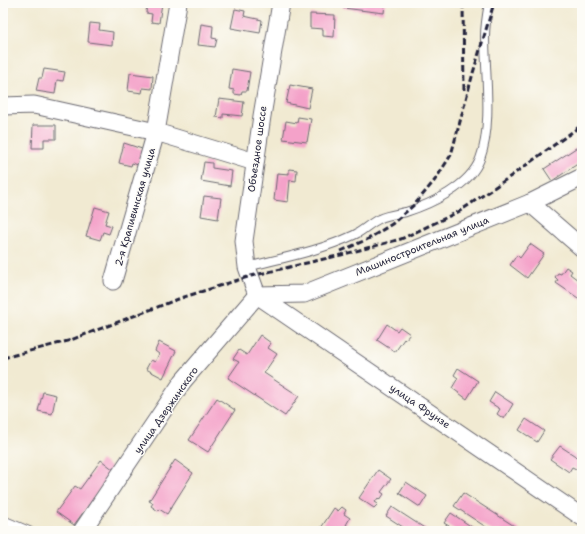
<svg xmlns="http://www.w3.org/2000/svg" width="585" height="534" font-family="'Shantell Sans',sans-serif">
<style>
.building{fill:#f4a2c9}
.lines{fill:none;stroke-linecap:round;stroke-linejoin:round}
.service-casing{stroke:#6a6870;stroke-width:10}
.minor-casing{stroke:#6a6870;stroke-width:19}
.service{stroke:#fff;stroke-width:8}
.minor{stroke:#fff;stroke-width:17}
.rail{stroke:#22223b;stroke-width:3;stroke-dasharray:6 3;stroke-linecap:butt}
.labels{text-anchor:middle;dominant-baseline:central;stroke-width:3;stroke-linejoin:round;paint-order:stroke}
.street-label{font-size:10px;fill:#22223b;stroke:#fdfcf7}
</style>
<rect width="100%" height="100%" fill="#fdfcf7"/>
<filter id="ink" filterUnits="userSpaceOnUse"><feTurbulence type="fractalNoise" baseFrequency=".025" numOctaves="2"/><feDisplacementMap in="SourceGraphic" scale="8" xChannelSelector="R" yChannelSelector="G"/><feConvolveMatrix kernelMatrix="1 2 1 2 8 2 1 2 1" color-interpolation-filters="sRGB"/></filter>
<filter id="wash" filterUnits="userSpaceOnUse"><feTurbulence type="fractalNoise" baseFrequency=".012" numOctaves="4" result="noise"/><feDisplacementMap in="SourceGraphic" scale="16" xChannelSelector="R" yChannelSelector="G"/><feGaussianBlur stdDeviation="0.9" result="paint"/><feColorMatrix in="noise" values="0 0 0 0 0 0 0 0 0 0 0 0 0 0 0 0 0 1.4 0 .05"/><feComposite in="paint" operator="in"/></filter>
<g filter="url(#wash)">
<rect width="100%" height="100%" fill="#f1ead2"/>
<g id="blocks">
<g class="building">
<path d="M147 3H162L159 23 151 22 152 14 146 13Z"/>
<path d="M344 3H385L384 13 343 8Z"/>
<path d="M235 9 245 11 244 16 262 20 260 33 231 28Z"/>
<path d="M310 14 335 15 334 37 323 36V29L310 28Z"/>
<path d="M90 23 100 24 99 30 113 32 112 45 88 42Z"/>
<path d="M201 24 213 26 212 38 217 39 215 47 198 45Z"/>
<path d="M44 69 65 72 63 81 57 80 55 94 36 91 39 78H42Z"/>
<path d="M232 69 250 72 247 91H242L241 95 234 94V90L229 89Z"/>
<path d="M130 73 153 76 152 89 143 88 142 93 128 91Z"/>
<path d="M290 85 312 89 308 108 286 103Z"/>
<path d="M219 99 244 102 242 116 223 114V118L216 117Z"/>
<path d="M298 117 311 119 307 142 283 139 286 121 297 123Z"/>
<path d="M33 125H56V139H44V148H32Z"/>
<path d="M124 143 142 149 138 165 132 163 131 166 119 163Z"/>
<path d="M582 144V161L552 181 544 169Z"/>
<path d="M204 162 212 163V168L232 171 230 186 201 181Z"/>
<path d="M289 169 297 170 296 181 290 180 288 202 274 200 277 173 289 174Z"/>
<path d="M204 196 221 198 218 219 201 216Z"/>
<path d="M95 207 109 211 105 224 112 226 109 234 103 232 100 240 86 236Z"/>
<path d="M530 244 544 254 527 278 510 265 517 255 520 258Z"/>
<path d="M566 267 572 271 570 274 582 283 581 300 556 283 558 280 555 277 558 273 561 274Z"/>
<path d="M387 324 397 331 400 327 410 334 405 340 404 339 395 352 377 340Z"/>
<path d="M260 335 271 343 268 348 277 354 264 373 299 396 285 416 228 378 239 362 233 359 239 350 247 355Z"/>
<path d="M159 342 176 351 163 378 146 369 151 360 155 362 159 354 155 351Z"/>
<path d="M458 368 478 381 467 399 452 388 458 378 454 375Z"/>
<path d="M43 392 56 395 52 414 38 411Z"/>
<path d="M495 392 513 404 504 419 497 414 500 409 489 402Z"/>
<path d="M217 398 235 410 208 452 189 440Z"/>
<path d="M526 419 544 431 537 442 519 430Z"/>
<path d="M560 446 577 457 582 451V464L578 470 572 467 569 472 550 459Z"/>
<path d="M101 460 114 470 74 525 56 512 75 486 80 489Z"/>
<path d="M175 460 193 473 167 514 159 509 158 511 151 506 153 503 149 501Z"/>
<path d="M378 470 391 479 381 492 384 494 380 500 378 498 375 502 378 504 374 508 359 498Z"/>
<path d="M406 482 427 496 420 507 399 493Z"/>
<path d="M463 493 522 531H492L454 506Z"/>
<path d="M342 507 346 510 344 514 350 518 346 525 352 529 350 531H319L334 508 338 511Z"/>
<path d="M392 507 429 531H409L386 516Z"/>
<path d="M451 513 478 531H457L444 523Z"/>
</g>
</g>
</g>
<g filter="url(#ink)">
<use href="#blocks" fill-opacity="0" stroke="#6a6870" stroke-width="1"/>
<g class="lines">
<defs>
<g id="service">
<path d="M247 267C282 258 320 251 354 235 363 231 370 223 379 219 387 215 397 214 406 212 431 204 470 186 480 159 493 125 485 73 485 36 485 25 487 14 489 3"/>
<path d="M3 520 29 531"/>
</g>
<g id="minor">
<path d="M3 106 34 105 156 132 255 162"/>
<path d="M530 203 582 248"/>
<path d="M113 281 156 132 178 3"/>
<path d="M257 295 582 517"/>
<path d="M257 295 304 294 530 203 582 177"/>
<path d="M257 295 247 267 244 241 262 116 281 3"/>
<path d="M82 531 183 381 257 295"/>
</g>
</defs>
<use href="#service" class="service-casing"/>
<use href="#minor" class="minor-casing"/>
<use href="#service" class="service"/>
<use href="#minor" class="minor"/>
<g class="rail">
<path d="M463 3 464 92"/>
<path d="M341 251 368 239 392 224 415 204 435 180 451 155 473 73 494 3"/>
<path d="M3 358 68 341 181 298 251 276 341 255 401 239 460 211 511 176 582 125"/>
</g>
</g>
</g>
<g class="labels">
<g class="street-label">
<text transform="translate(257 149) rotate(-82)">Объездное шоссе</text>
<text transform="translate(135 207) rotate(-74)">2-я Крапивинская улица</text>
<text transform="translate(422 246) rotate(-22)">Машиностроительная улица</text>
<text transform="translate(420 406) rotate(34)">улица Фрунзе</text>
<text transform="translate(166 410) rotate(-55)">улица Дзержинского</text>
</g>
</g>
<rect width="585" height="534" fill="none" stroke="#fdfcf7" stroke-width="16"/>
</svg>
